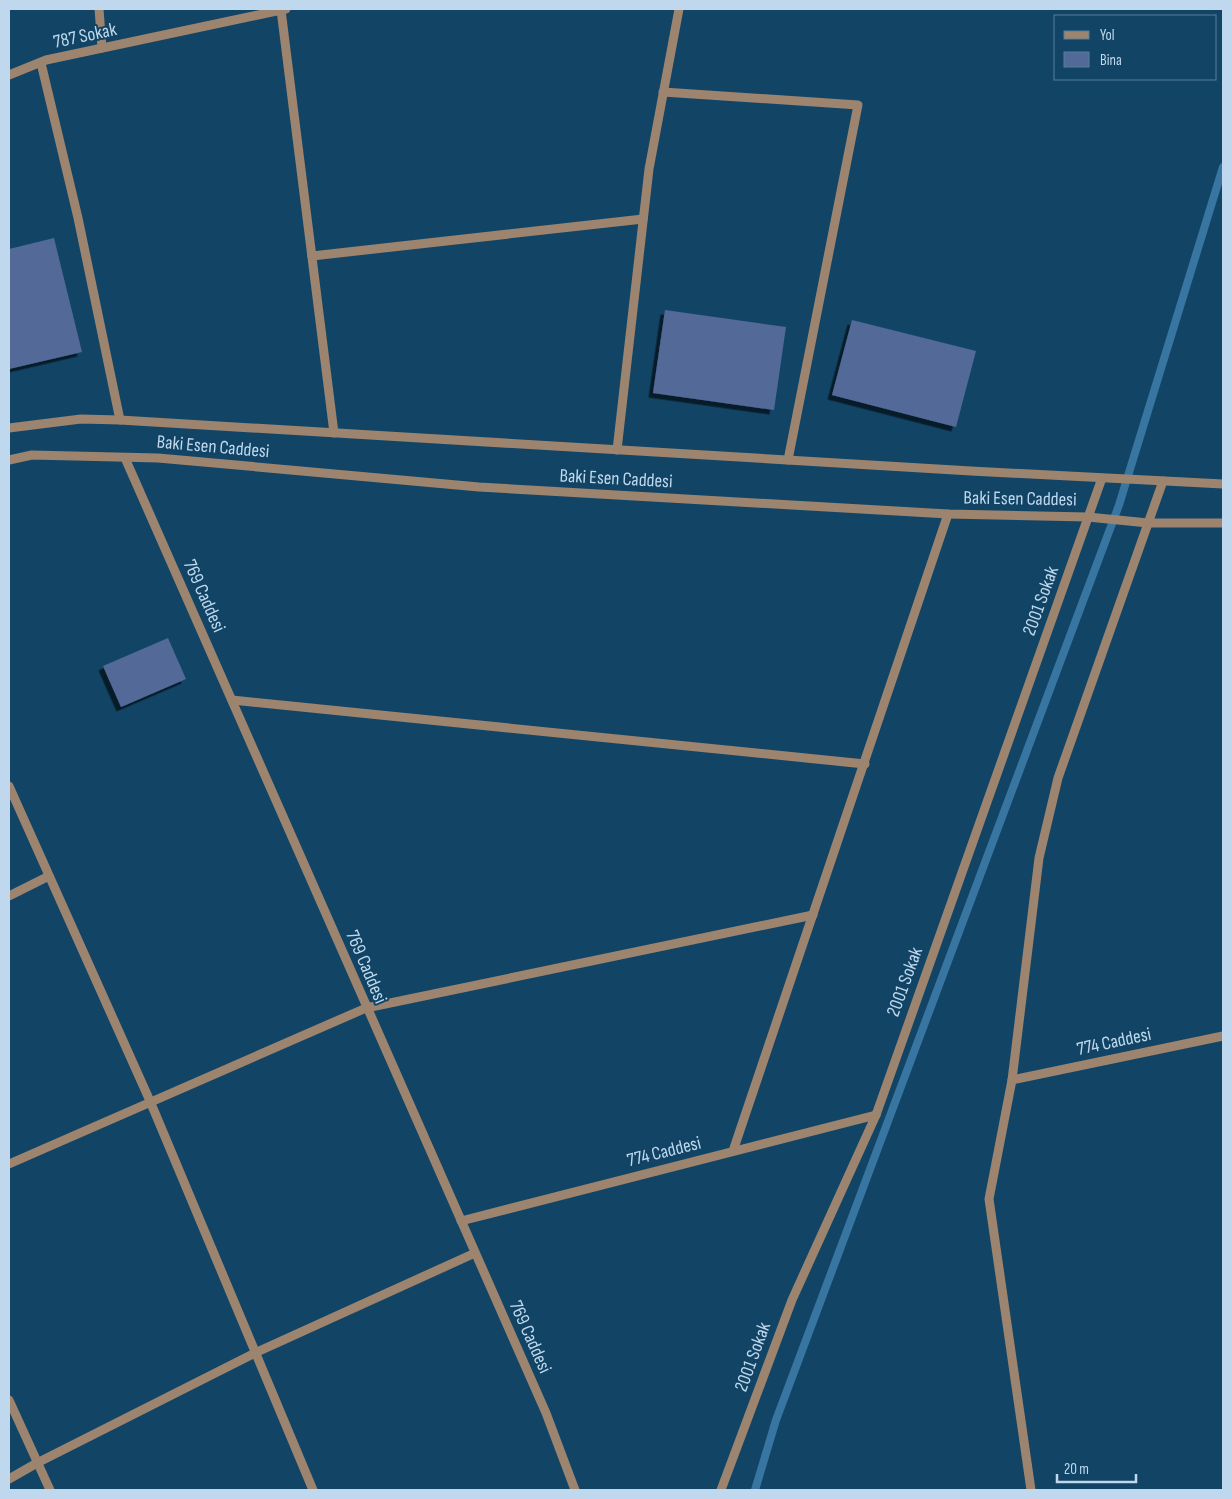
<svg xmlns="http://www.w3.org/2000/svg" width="1232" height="1499" font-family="'Sofia Sans Condensed',sans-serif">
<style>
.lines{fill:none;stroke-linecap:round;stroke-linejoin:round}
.stream{stroke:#3875a1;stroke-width:8}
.building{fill:#526a98;filter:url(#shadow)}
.minor{stroke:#9c846f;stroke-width:9}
.labels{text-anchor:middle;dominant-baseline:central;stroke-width:4;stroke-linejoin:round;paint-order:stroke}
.street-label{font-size:19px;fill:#bfd8ed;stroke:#124465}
</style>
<defs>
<filter id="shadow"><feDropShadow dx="-4.5" dy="4.5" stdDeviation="0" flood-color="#0009"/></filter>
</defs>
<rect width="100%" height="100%" fill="#124465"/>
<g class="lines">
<path class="stream" d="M755 1490 776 1420 1119 505 1223 167"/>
</g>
<g class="building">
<path d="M54 238 82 352 9 369V249Z"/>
<path d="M665 310 786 327 774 410 653 393Z"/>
<path d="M852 320 976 351 956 427 832 395Z"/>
<path d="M168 638 186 679 121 707 103 666Z"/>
</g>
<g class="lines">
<g class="minor">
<path d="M99 9 102 48"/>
<path d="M281 10 334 433"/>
<path d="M41 63 78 218 120 420"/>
<path d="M9 75 46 60 286 9"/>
<path d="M663 92 858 105 788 460"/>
<path d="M312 256 643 219"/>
<path d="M9 428 81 419 120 420 971 471 1223 484"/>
<path d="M617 450 649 169 679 9"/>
<path d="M125 458 546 1413 575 1490"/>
<path d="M9 460 32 455 158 458 479 487 948 514 1088 517 1148 523H1223"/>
<path d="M232 700 865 764"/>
<path d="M9 786 150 1101 313 1490"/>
<path d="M9 896 49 876"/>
<path d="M1012 1080 1223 1036"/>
<path d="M733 1151 948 514"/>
<path d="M9 1164 366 1008 813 915"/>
<path d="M461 1221 876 1115"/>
<path d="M9 1400 50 1490"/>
<path d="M9 1479 37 1463 255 1353 475 1253"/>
<path d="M721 1490 792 1300 876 1115 1102 478"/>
<path d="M1031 1490 989 1199 1012 1080 1039 858 1058 778 1163 481"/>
</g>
</g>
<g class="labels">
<g class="street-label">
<text transform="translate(85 36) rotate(-12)">787 Sokak</text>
<text transform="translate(213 447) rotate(5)">Baki Esen Caddesi</text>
<text transform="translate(616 479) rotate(3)">Baki Esen Caddesi</text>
<text transform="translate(1020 499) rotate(1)">Baki Esen Caddesi</text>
<text transform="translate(204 596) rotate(66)">769 Caddesi</text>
<text transform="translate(1041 601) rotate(-70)">2001 Sokak</text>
<text transform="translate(366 967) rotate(67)">769 Caddesi</text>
<text transform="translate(905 982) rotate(-70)">2001 Sokak</text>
<text transform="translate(1114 1042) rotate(-12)">774 Caddesi</text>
<text transform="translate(664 1152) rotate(-14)">774 Caddesi</text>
<text transform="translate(530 1337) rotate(66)">769 Caddesi</text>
<text transform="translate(753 1357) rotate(-70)">2001 Sokak</text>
</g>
</g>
<rect width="1232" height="1499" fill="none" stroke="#bfd8ed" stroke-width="20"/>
<rect x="1054" y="15" width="162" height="65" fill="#124465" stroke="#577f9b"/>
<rect x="1064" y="31" width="25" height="8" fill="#9c846f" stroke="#577f9b"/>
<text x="1100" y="40" font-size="15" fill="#bfd8ed">Yol</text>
<rect x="1064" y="52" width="25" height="15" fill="#526a98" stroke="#577f9b"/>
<text x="1100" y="65" font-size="15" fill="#bfd8ed">Bina</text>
<path d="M1057 1474v8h79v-8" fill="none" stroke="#bfd8ed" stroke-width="2.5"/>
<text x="1064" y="1474" font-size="15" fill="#bfd8ed" stroke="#124465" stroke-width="4" paint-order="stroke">20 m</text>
</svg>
